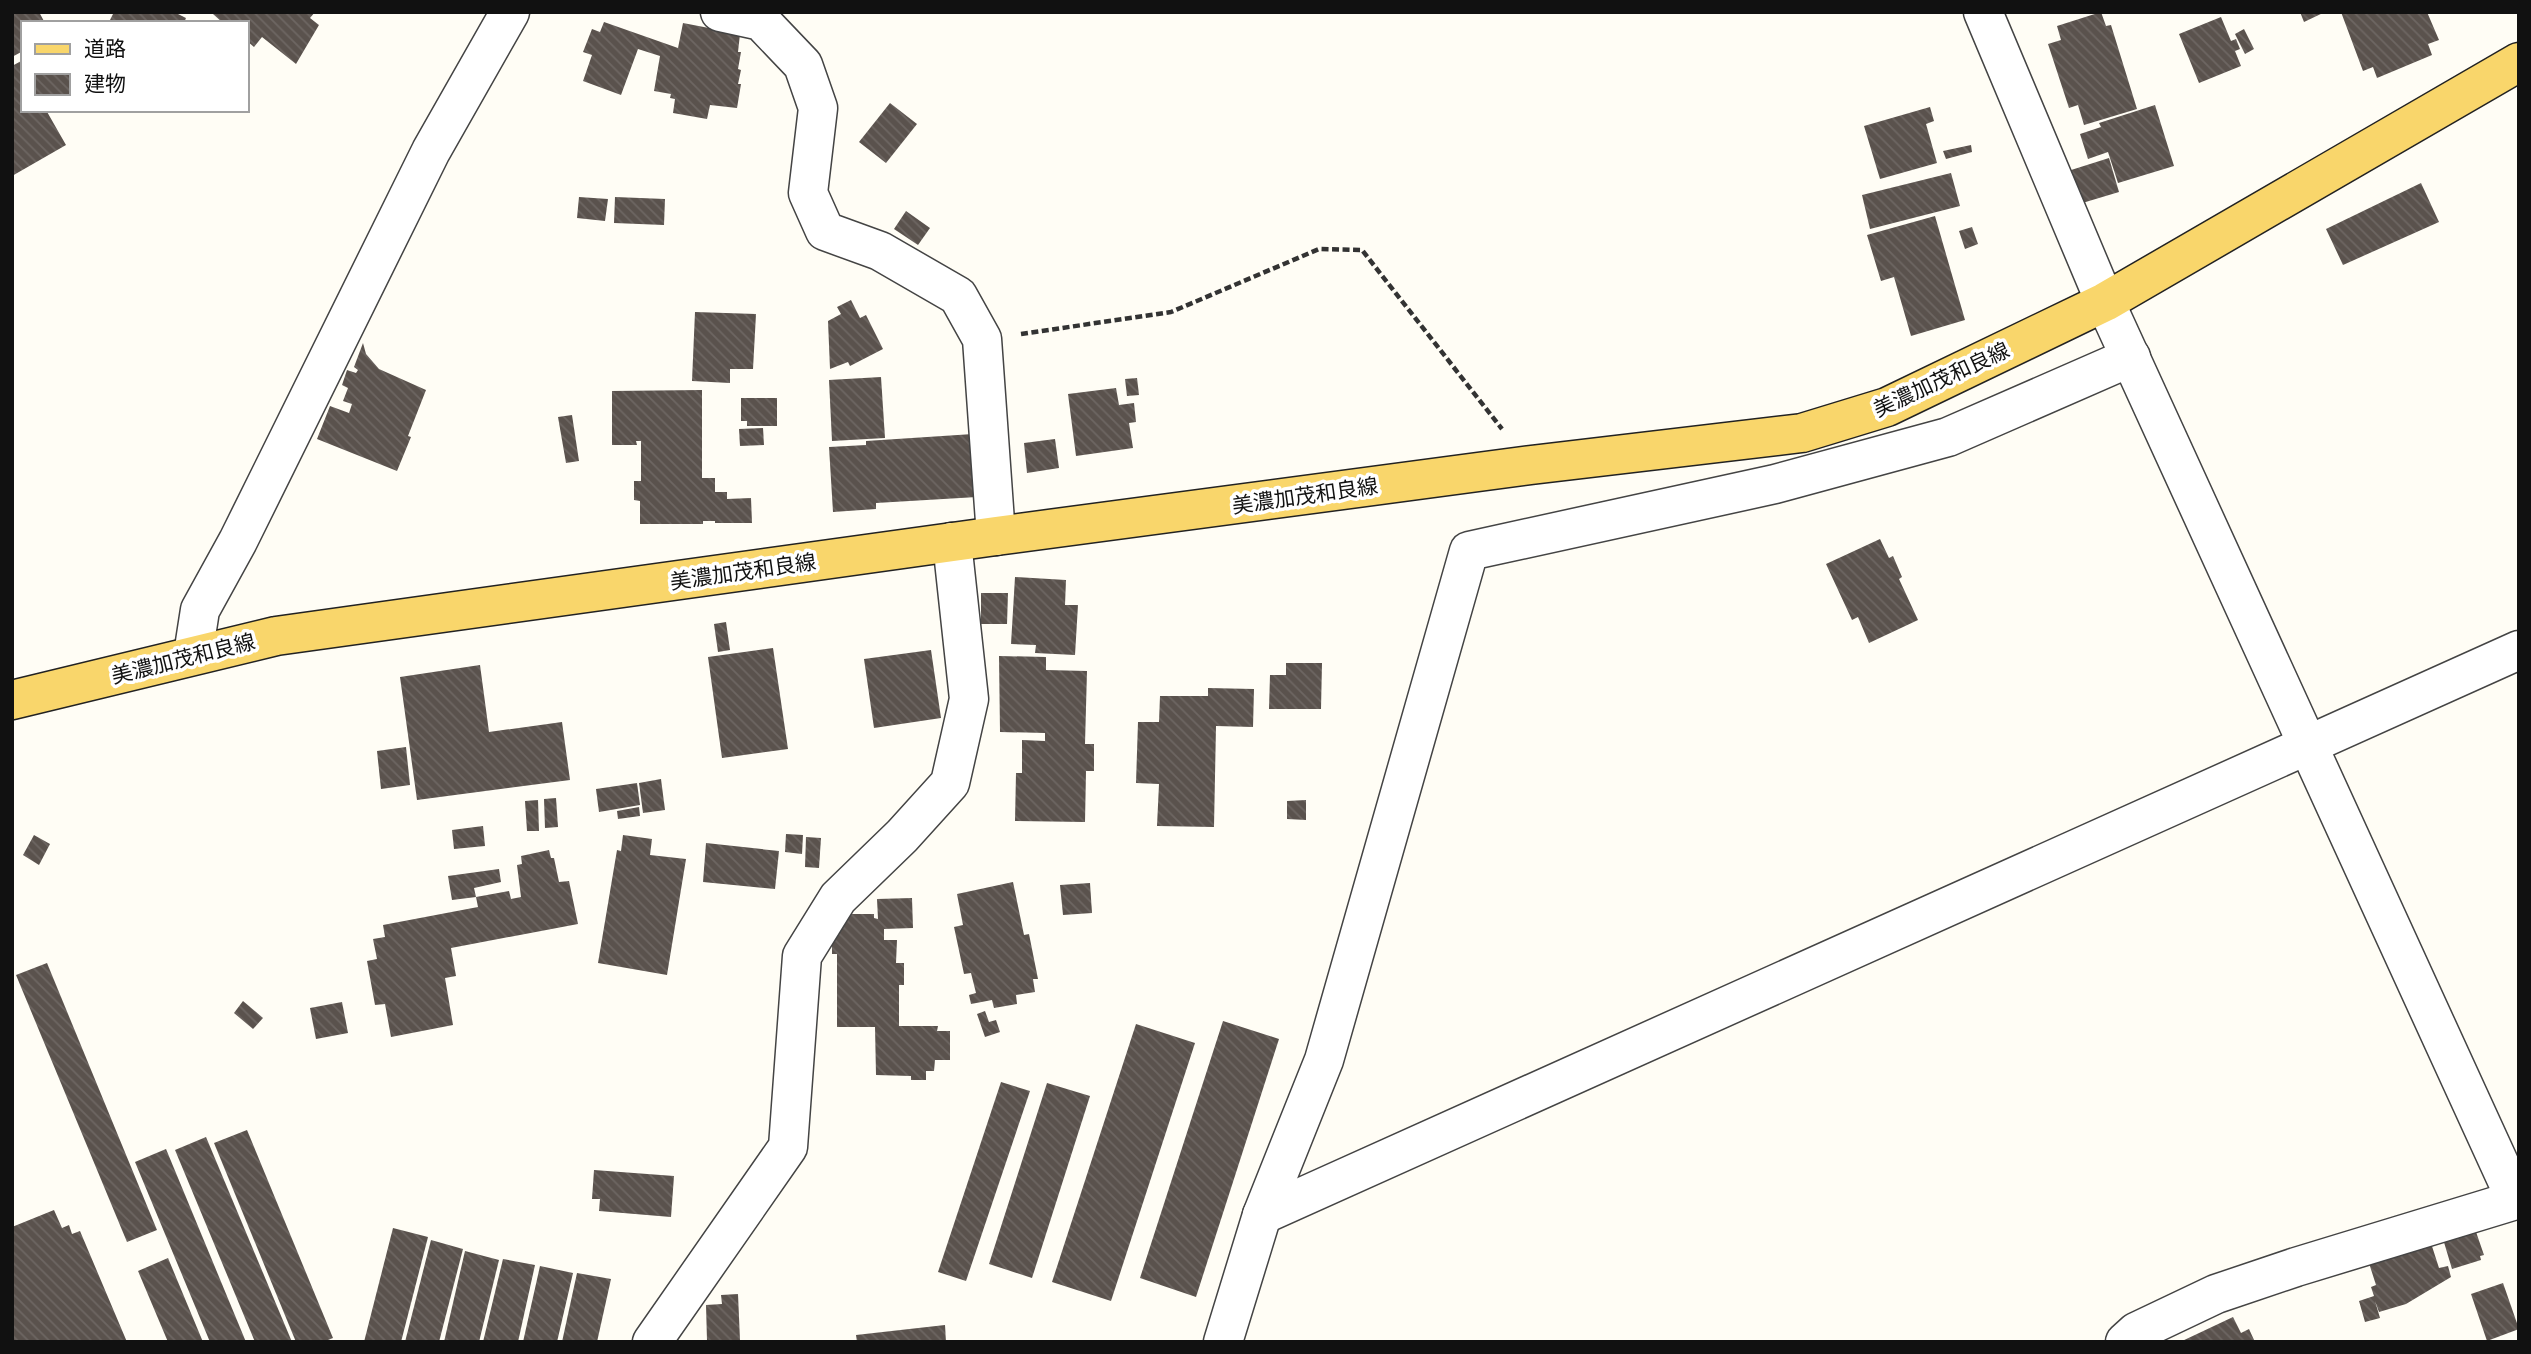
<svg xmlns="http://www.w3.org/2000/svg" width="2531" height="1354" font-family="'PT Serif','Noto Sans JP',serif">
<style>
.building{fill:url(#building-back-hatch)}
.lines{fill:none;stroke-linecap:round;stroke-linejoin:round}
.minor-casing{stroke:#444;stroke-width:41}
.major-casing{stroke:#222;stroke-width:41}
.path{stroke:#333;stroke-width:4.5;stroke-dasharray:7 3.5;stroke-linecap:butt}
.minor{stroke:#fff;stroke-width:38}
.major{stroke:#f9d66b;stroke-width:38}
.labels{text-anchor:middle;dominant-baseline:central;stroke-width:7;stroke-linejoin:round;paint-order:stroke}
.street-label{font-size:21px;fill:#111;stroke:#fff}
</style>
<defs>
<pattern id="building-back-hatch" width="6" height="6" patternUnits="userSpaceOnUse" patternTransform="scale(1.75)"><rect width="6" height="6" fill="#5a524d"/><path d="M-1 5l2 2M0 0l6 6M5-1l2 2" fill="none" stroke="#6d6662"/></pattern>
</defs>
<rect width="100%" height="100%" fill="#fffdf5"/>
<g class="building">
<path d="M12 12H39L45 23H23V51L12 57Z"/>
<path d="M114 12H174L186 18 184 23H116L110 20Z"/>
<path d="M214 12H315L310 18 319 25 296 64 262 37 254 47 247 41V23H223L213 14Z"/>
<path d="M2101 12 2106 26 2111 25 2137 109 2084 125 2078 105 2069 108 2048 44 2061 40 2057 26Z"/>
<path d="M2300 12H2325L2304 22Z"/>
<path d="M2341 12H2427L2439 40 2428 44 2432 55 2377 78 2373 67 2363 71Z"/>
<path d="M2221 17 2231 41 2236 39 2240 49 2235 51 2241 66 2199 83 2179 34Z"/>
<path d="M604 22 678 48 683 23 740 34 738 52H741L738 69 741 70 738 84H741L737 108 710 105 707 119 673 113 675 99 670 98 671 94 654 91 660 56 638 49 621 95 583 81 592 55 583 52 592 29 600 32Z"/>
<path d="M2244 29 2254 49 2245 54 2235 34Z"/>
<path d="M23 60V110H46L66 145 12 176V66Z"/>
<path d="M890 103 917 124 886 163 859 142Z"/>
<path d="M2155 105 2174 166 2118 183 2108 152 2088 159 2080 134 2101 127 2099 123Z"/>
<path d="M1930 107 1934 121 1926 124 1937 163 1880 179 1864 126Z"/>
<path d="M1971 145 1972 152 1946 159 1943 151Z"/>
<path d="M2109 158 2119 192 2079 204 2068 171Z"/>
<path d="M1951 173 1960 206 1870 229 1862 195Z"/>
<path d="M2421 183 2439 222 2343 265 2326 229Z"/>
<path d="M579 197 608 199 605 221 577 218Z"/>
<path d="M615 197 665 199 664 225 614 223Z"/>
<path d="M906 211 930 228 918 245 894 229Z"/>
<path d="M1935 216 1965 320 1911 336 1894 277 1881 281 1867 235Z"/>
<path d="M1972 227 1978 244 1965 249 1959 231Z"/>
<path d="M851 300 860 318 866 315 883 349 850 366 848 362 830 369 828 321 841 314 837 307Z"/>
<path d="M695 312 756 314 753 369H730V383L692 381Z"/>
<path d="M363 343 366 354 379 369 426 390 408 436 411 437 397 471 317 439 330 406 349 413 352 404 343 401 348 388 342 385 347 370 356 373 358 370 354 367Z"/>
<path d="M881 377 885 438 832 441 829 380Z"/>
<path d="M1137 378 1139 395 1127 396 1125 379Z"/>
<path d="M1116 388 1119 405 1134 403 1136 422 1129 423 1133 448 1076 456 1068 394Z"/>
<path d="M702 390V478H715V492H727V499L751 498 752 523H715V521H703V524H640V501L634 500V481H641V441H636L637 445H612V391Z"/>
<path d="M741 398H777V426H747V421H741Z"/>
<path d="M572 415 579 461 566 463 558 417Z"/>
<path d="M763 428 764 445 740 446 739 429Z"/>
<path d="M973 434 977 497 876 503V509L833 512 829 447 866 445V441Z"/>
<path d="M1055 439 1059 468 1027 473 1024 443Z"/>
<path d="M1880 539 1889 558 1893 556 1902 577 1899 579 1918 620 1869 643 1858 617 1852 620 1826 564Z"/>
<path d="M1015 577 1066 580 1065 605H1078L1075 655 1035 653 1036 645 1011 644Z"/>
<path d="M981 593H1008L1007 624H981Z"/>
<path d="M726 622 730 650 718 652 714 624Z"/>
<path d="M773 648 788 749 722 758 708 657Z"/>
<path d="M931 650 941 718 874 728 864 659Z"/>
<path d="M999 656 1046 657V670L1087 671 1085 744H1094V771H1086L1085 822 1015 821 1016 773H1022V740L1045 741V733L1000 732Z"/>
<path d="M1286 663H1322L1321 709H1269L1270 675H1286Z"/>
<path d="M480 665 489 732 562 722 570 780 417 800 400 677Z"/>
<path d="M1208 688 1254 689 1253 727 1216 726 1214 827 1157 826 1159 784 1136 783 1138 722H1159L1160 696H1208Z"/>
<path d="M406 747 410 785 381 789 377 751Z"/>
<path d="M661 779 665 810 643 813 639 783Z"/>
<path d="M637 783 640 805 599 812 596 789Z"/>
<path d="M556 798 558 827 545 828 544 799Z"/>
<path d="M538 800 539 831H527L525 801Z"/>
<path d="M1306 800V820L1287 819V801Z"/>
<path d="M639 807 640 816 618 819 617 811Z"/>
<path d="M483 826 485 846 454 849 452 830Z"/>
<path d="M786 834 803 835 802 854 785 852Z"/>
<path d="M34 835 50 844 39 865 23 855Z"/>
<path d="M623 835 652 839 650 855 686 859 667 975 598 963 617 850 621 851Z"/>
<path d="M806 837 821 838 819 868 805 867Z"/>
<path d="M706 843 779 851 775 889 703 882Z"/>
<path d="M549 850 551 858H554L559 882 569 881 578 924 451 948 456 976 445 978 453 1025 391 1037 385 1004 375 1005 367 961 377 959 373 939 385 937 383 925 478 907 476 897 452 900 448 876 499 869 501 882 474 888 476 897 509 891 511 899 521 897 517 865 522 864 521 856Z"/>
<path d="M1013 882 1024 935 1029 934 1038 979H1033L1035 992 1016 995 1017 1004 994 1008 992 1000 971 1004 969 995 976 993 971 973 964 974 954 927 963 925 957 894Z"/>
<path d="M1090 883 1092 913 1063 915 1060 885Z"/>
<path d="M912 898 913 928 884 929V940H897L896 963H904V985H899V1026H938L937 1031H950V1060H935L934 1071H926V1080H911V1076L876 1075 875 1027H837V954H832V932L845 914H874V918L878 919 877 899Z"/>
<path d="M47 963 157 1230 127 1242 16 975Z"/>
<path d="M243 1001 263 1018 253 1029 234 1013Z"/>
<path d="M342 1002 348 1033 316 1039 310 1008Z"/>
<path d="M985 1011 989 1022 996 1020 1000 1032 985 1037 977 1014Z"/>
<path d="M1223 1021 1279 1039 1196 1297 1140 1278Z"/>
<path d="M1136 1024 1195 1043 1111 1301 1052 1282Z"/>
<path d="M1001 1082 1030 1091 966 1281 938 1272Z"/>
<path d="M1047 1083 1090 1096 1032 1278 989 1264Z"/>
<path d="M247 1130 333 1338 323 1342H296L214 1143Z"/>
<path d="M206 1137 292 1342H255L175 1150Z"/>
<path d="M166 1149 246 1342H210L135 1162Z"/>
<path d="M594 1170 674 1176 671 1217 599 1211 600 1199H592Z"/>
<path d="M54 1210 62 1228 69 1225 72 1234 80 1231 127 1342H12V1227Z"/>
<path d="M393 1228 428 1237 401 1342H364Z"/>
<path d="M2475 1229 2484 1255 2480 1256 2481 1260 2452 1269 2443 1239Z"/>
<path d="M431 1240 463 1249 439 1342H405Z"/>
<path d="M2430 1240 2439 1268 2448 1266 2451 1277 2406 1304 2379 1312 2375 1301 2380 1318 2365 1322 2359 1301 2374 1296 2371 1287 2376 1285 2368 1260Z"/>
<path d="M465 1251 499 1260 479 1342H444Z"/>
<path d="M168 1258 203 1342H168L138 1271Z"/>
<path d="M503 1259 535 1265 518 1342H483Z"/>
<path d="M540 1266 573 1273 557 1342H523Z"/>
<path d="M577 1273 611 1279 597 1342H562Z"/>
<path d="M2503 1283 2519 1329 2487 1341 2471 1294Z"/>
<path d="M738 1294 740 1340 707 1341 706 1305 722 1304 721 1295Z"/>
<path d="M2233 1317 2241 1333 2249 1329 2255 1342H2180Z"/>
<path d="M945 1325 946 1342H857L856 1335Z"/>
</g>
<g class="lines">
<defs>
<g id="minor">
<path d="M720 12 761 21 803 65 818 108 808 193 825 231 880 251 958 296 982 339 996 536"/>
<path d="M1983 12 2105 302 2516 1200"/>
<path d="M193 655 200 610 238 541 431 151 510 12"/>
<path d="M1262 1215 2519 650"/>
<path d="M652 1342 788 1147 802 956 838 898 902 836 950 783 969 699 952 542"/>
<path d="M1223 1342 1262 1215 1324 1060 1469 551 1775 484 1948 437 2131 357"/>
<path d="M2125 1342 2136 1332 2216 1294 2296 1267 2519 1199"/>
</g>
<path id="major" d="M12 700 276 636 996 536 1531 465 1802 433 1887 407 2105 302 2519 62"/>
</defs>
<use href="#minor" class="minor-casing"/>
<use href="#major" class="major-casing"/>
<path class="path" d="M1021 334 1171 312 1319 249 1362 250 1502 429"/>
<use href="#minor" class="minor"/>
<use href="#major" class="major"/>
</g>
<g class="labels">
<g class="street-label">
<text transform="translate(1941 379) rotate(-25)">美濃加茂和良線</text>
<text transform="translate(1305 495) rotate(-8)">美濃加茂和良線</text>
<text transform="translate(743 571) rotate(-8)">美濃加茂和良線</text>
<text transform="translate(183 658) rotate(-14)">美濃加茂和良線</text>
</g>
</g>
<rect width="2531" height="1354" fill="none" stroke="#111111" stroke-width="28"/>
<rect x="21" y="21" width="228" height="91" fill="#ffffff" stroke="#a0a0a0" stroke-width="2"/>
<rect x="35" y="44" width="35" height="10" fill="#f9d66b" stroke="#a0a0a0" stroke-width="2"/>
<text x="84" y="56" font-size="21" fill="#111111">道路</text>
<rect x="35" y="74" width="35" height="21" fill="url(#building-back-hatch)" stroke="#a0a0a0" stroke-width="2"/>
<text x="84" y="91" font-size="21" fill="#111111">建物</text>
</svg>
